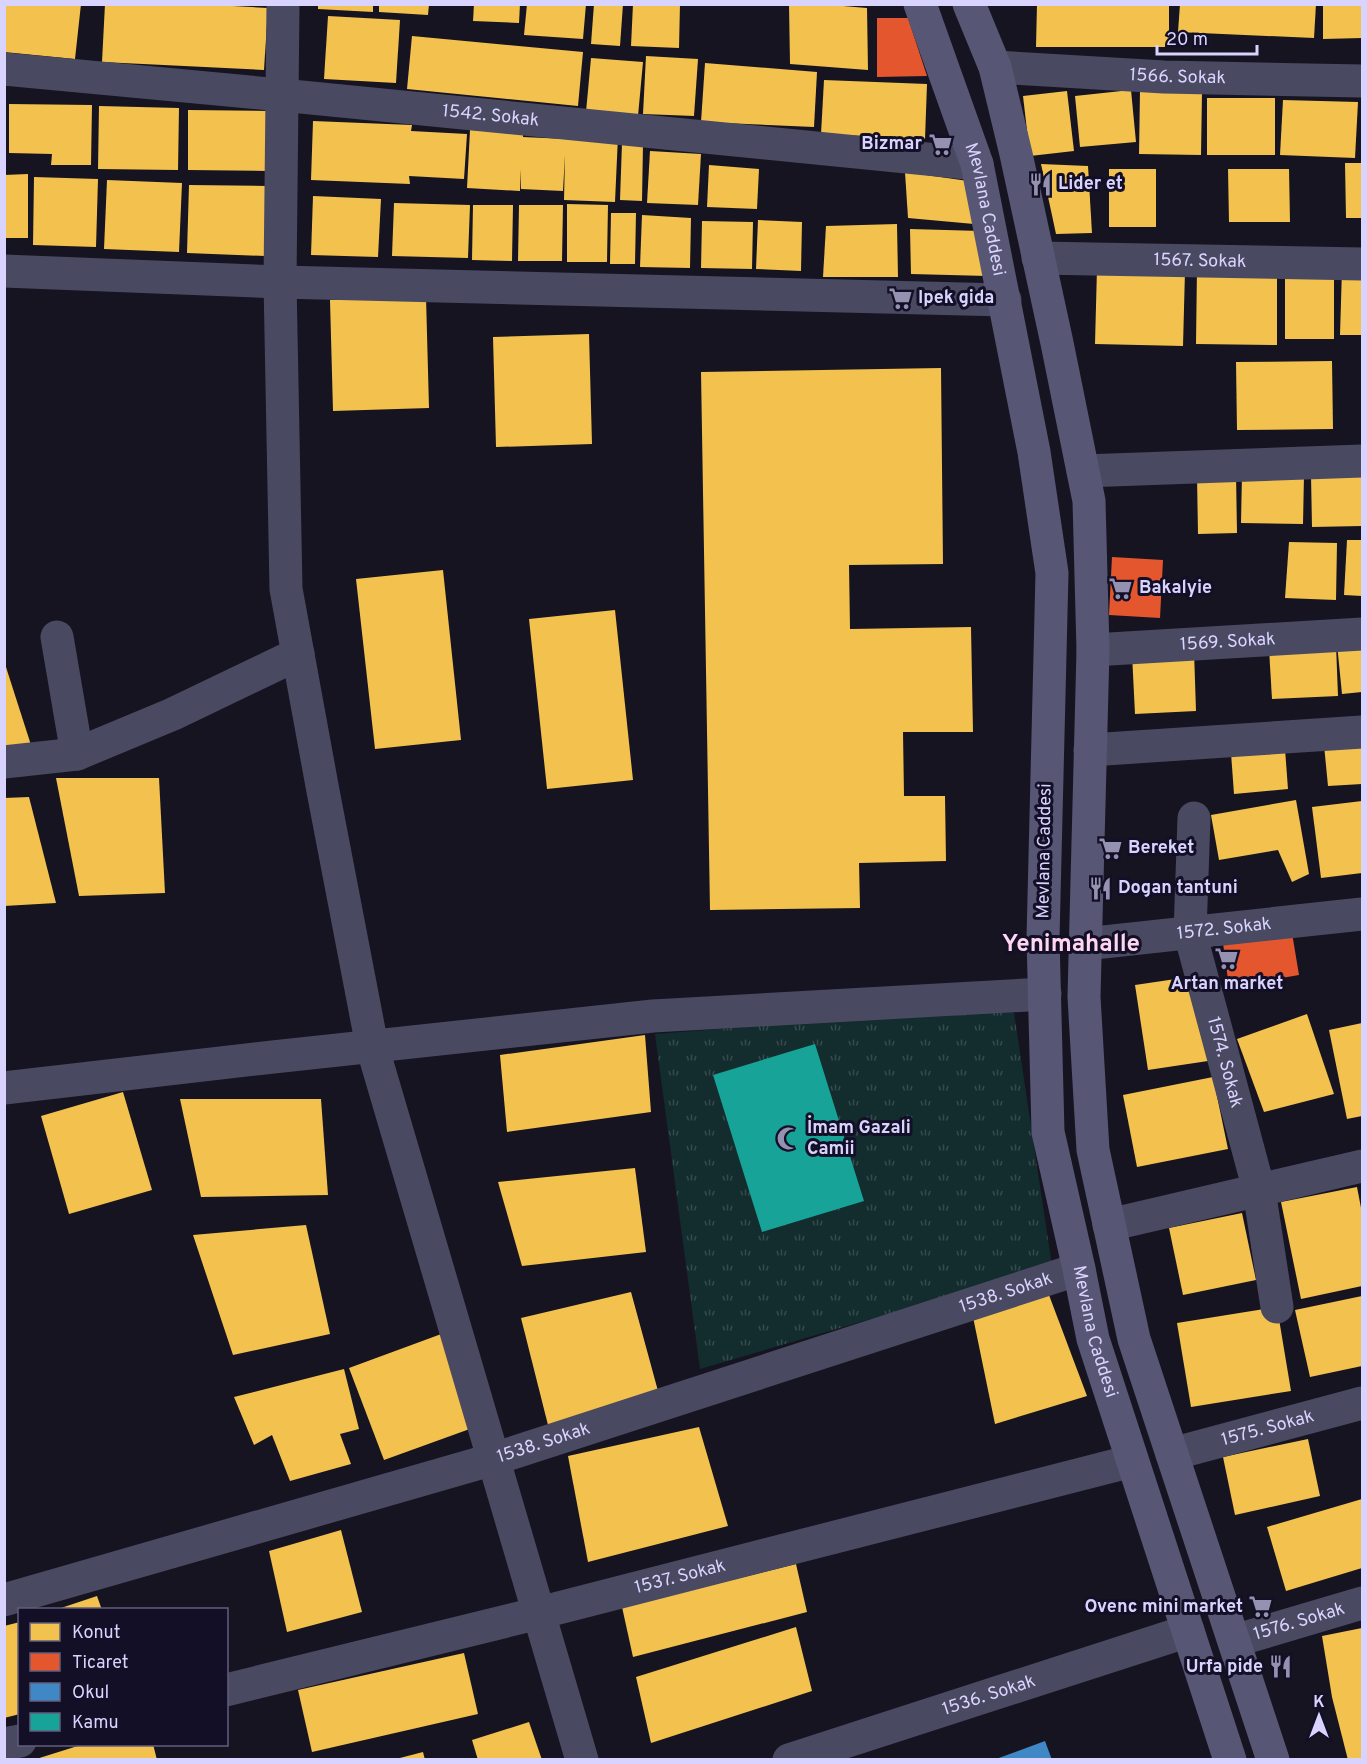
<svg xmlns="http://www.w3.org/2000/svg" width="1367" height="1764" font-family="Overpass,sans-serif">
<style>
.park{fill:url(#park-tufts)}
.homes{fill:#f2c14e}
.shops{fill:#e4572e}
.schools{fill:#3f88c5}
.public{fill:#17a398}
.lines{fill:none;stroke-linecap:round;stroke-linejoin:round}
.street{stroke:#4a4962;stroke-width:33}
.secondary{stroke:#575674;stroke-width:33}
.labels{text-anchor:middle;dominant-baseline:central;stroke-width:6;stroke-linejoin:round;paint-order:stroke}
.street-label{font-size:18px;fill:#d9d4ff;stroke:#130f26}
.poi-label{font-size:18px;font-weight:bold;fill:#d9d4ff;stroke:#130f26;text-anchor:start}
.district-label{font-size:24px;font-weight:bold;fill:#ffd6f0;stroke:#130f26}
</style>
<defs>
<pattern id="park-tufts" width="24" height="20" patternUnits="userSpaceOnUse" patternTransform="scale(1.5)"><rect width="24" height="20" fill="#132c2d"/><path d="M3 7l-1-3M5 7V3M7 7l1-3M15 17l-1-3M17 17v-4M19 17l1-3" fill="none" stroke="#354a4c"/></pattern>
</defs>
<rect width="100%" height="100%" fill="#161421"/>
<path class="park" d="M1013 1006 1052 1266 700 1369 655 1034Z"/>
<g class="homes">
<path d="M4 4H81L75 59 4 52Z"/>
<path d="M105 4H195L268 8 264 70 102 62Z"/>
<path d="M318 4H373V12L318 9Z"/>
<path d="M379 4H429L428 15 379 12Z"/>
<path d="M474 4H520L519 23 473 21Z"/>
<path d="M527 4H586L583 39 524 35Z"/>
<path d="M594 4H623L620 46 591 44Z"/>
<path d="M633 4H680L679 48 631 46Z"/>
<path d="M789 4H819L867 8 868 70 790 64Z"/>
<path d="M1037 4H1169V47H1036Z"/>
<path d="M1180 4H1316L1314 38 1178 32Z"/>
<path d="M1323 4H1362V38L1323 39Z"/>
<path d="M328 16 400 20 396 83 324 79Z"/>
<path d="M412 36 583 52 578 106 407 89Z"/>
<path d="M646 56 698 59 694 116 643 114Z"/>
<path d="M591 58 643 62 638 116 586 112Z"/>
<path d="M705 63 817 72 814 127 701 122Z"/>
<path d="M824 80 927 84 925 139 821 134Z"/>
<path d="M1131 90 1136 142 1080 147 1075 96Z"/>
<path d="M1140 90 1202 91 1201 155 1139 154Z"/>
<path d="M1067 91 1074 151 1030 156 1023 96Z"/>
<rect x="1207" y="98" width="68" height="57"/>
<path d="M1283 100 1358 102 1355 158 1280 155Z"/>
<path d="M9 104 92 105 91 165H51L52 154 9 153Z"/>
<path d="M99 106 179 108 178 170 98 169Z"/>
<path d="M188 110 269 111 268 171 188 170Z"/>
<path d="M313 121 412 125 411 131 467 134 464 179 409 176 410 184 311 180Z"/>
<path d="M470 130 523 132V137L566 139 618 136 615 202 564 200 565 155 563 191 521 189V169L520 191 467 188Z"/>
<path d="M622 143 643 144 642 201 620 200Z"/>
<path d="M650 151 701 154 698 205 647 203Z"/>
<path d="M1345 163H1362V218H1346Z"/>
<path d="M1041 164 1088 166 1092 233 1056 234Z"/>
<path d="M709 165 759 169 757 209 707 207Z"/>
<rect x="1109" y="169" width="47" height="58"/>
<path d="M1228 169H1289L1290 222H1229Z"/>
<path d="M905 172 968 181 974 224 908 218Z"/>
<path d="M28 174V238H4V175Z"/>
<path d="M34 177 98 179 96 247 33 245Z"/>
<path d="M107 180 182 183 179 252 104 249Z"/>
<path d="M189 185 266 186 265 256 187 253Z"/>
<path d="M313 196 381 199 378 257 311 255Z"/>
<path d="M394 203 470 205 468 258 392 256Z"/>
<path d="M567 204 608 205 607 262H567Z"/>
<path d="M473 205H513L512 261 472 260Z"/>
<path d="M519 205H563L562 261H518Z"/>
<path d="M611 213H636L635 264H610Z"/>
<path d="M642 215 691 218 690 268 640 267Z"/>
<path d="M758 220 802 222 801 271 756 269Z"/>
<path d="M702 221 753 222 752 269 701 268Z"/>
<path d="M897 224 898 277H823L826 226Z"/>
<path d="M910 229 981 231 987 276 911 274Z"/>
<path d="M1197 267 1277 269V345L1196 344Z"/>
<path d="M1334 267V339H1285V268Z"/>
<path d="M1097 268 1185 271 1183 346 1095 344Z"/>
<path d="M1342 269H1362V335H1340Z"/>
<path d="M426 297 429 408 333 411 330 300Z"/>
<path d="M589 334 592 444 496 447 493 337Z"/>
<path d="M1332 361 1333 429 1237 430 1236 362Z"/>
<path d="M941 368 943 564 849 565 850 629 971 627 973 732H903L904 796H945L946 861 859 863 860 908 710 910 701 372Z"/>
<path d="M1236 474 1237 533 1198 534 1197 475Z"/>
<path d="M1242 474 1304 475 1303 524 1241 523Z"/>
<path d="M1362 474V526L1312 527 1311 475Z"/>
<path d="M1347 540H1362V596L1344 595Z"/>
<path d="M1289 542 1337 543 1336 600 1285 598Z"/>
<path d="M443 570 461 740 375 749 356 579Z"/>
<path d="M615 610 633 780 547 789 529 619Z"/>
<path d="M1362 642V692L1342 694 1337 644Z"/>
<path d="M1336 645 1338 696 1272 699 1269 649Z"/>
<path d="M1194 651 1196 711 1135 714 1132 654Z"/>
<path d="M5 664 31 745H4Z"/>
<path d="M1362 742V784L1328 786 1324 745Z"/>
<path d="M1285 749 1288 789 1234 794 1231 753Z"/>
<path d="M56 778H159L165 893 79 896Z"/>
<path d="M29 797 56 903 4 906V798Z"/>
<path d="M1296 800 1309 874 1292 882 1278 850 1219 860 1211 815Z"/>
<path d="M1362 801V873L1321 878 1312 807Z"/>
<path d="M1196 976 1208 1061 1148 1070 1135 985Z"/>
<path d="M1307 1014 1334 1094 1264 1112 1237 1039Z"/>
<path d="M1362 1023V1116L1347 1119 1329 1030Z"/>
<path d="M645 1035 651 1112 507 1132 500 1055Z"/>
<path d="M1213 1077 1228 1149 1137 1167 1123 1095Z"/>
<path d="M123 1092 152 1190 69 1214 41 1116Z"/>
<path d="M180 1099H321L328 1195 201 1197Z"/>
<path d="M635 1168 646 1252 522 1266 498 1182Z"/>
<path d="M1357 1187 1362 1213V1286L1301 1299 1281 1202Z"/>
<path d="M1242 1213 1256 1280 1183 1295 1169 1228Z"/>
<path d="M306 1225 330 1334 233 1355 193 1235Z"/>
<path d="M631 1292 658 1391 549 1429 521 1318Z"/>
<path d="M1049 1295 1087 1396 995 1424 973 1317Z"/>
<path d="M1362 1296V1366L1310 1377 1295 1310Z"/>
<path d="M1277 1307 1291 1391 1191 1407 1177 1323Z"/>
<path d="M444 1333 478 1426 384 1460 349 1368Z"/>
<path d="M344 1369 359 1429 340 1434 351 1464 290 1481 272 1435 254 1445 234 1397Z"/>
<path d="M699 1427 728 1526 588 1562 568 1456Z"/>
<path d="M1308 1439 1320 1496 1235 1515 1223 1457Z"/>
<path d="M1362 1499V1568L1286 1591 1267 1527Z"/>
<path d="M341 1530 362 1612 287 1632 269 1551Z"/>
<path d="M796 1564 807 1612 633 1657 622 1607Z"/>
<path d="M97 1596 102 1610H58V1609Z"/>
<path d="M20 1622V1714L4 1718V1626Z"/>
<path d="M796 1627 812 1691 651 1743 636 1677Z"/>
<path d="M1362 1628V1760H1348L1332 1697 1322 1636Z"/>
<path d="M464 1653 478 1714 312 1752 298 1690Z"/>
<path d="M529 1722 542 1760H478L472 1740Z"/>
<path d="M84 1744H153L157 1760H33Z"/>
<path d="M423 1752 425 1760H397L396 1759Z"/>
</g>
<g class="shops">
<path d="M877 18H908L927 76 877 77Z"/>
<path d="M1112 557 1163 560 1160 618 1109 615Z"/>
<path d="M1292 933 1299 975 1229 987 1223 943Z"/>
</g>
<path class="schools" d="M1045 1741 1052 1760H996V1759Z"/>
<path class="public" d="M815 1044 864 1201 762 1232 713 1075Z"/>
<g class="lines">
<g class="street">
<path d="M283 4 280 282 286 589 323 791 372 1046 582 1760"/>
<path id="s1" d="M995 67 1164 77 1362 81"/>
<path id="s2" d="M4 69 281 95 977 164"/>
<path id="s3" d="M1038 258 1362 264"/>
<path d="M4 271 280 282 1005 300"/>
<path d="M1083 471 1362 461"/>
<path d="M57 637 77 754"/>
<path id="s4" d="M1093 650 1362 634"/>
<path d="M1090 750 1362 732"/>
<path d="M4 762 77 754 173 714 298 654"/>
<path id="s5" d="M1194 818 1190 933 1259 1190 1277 1307"/>
<path id="s6" d="M1085 944 1362 914"/>
<path d="M4 1088 273 1057 653 1016 1045 994"/>
<path d="M1109 1225 1362 1166"/>
<path id="s7" d="M1172 1454 1362 1403"/>
<path id="s8" d="M4 1600 494 1459 1079 1269"/>
<path id="s9" d="M1234 1641 1362 1603"/>
<path id="s10" d="M226 1690 539 1613 1132 1461"/>
<path d="M4 1744 20 1741"/>
<path id="s11" d="M789 1760 1188 1631"/>
</g>
<g class="secondary">
<path id="s12" d="M920 4 977 164 1034 452 1052 573 1043 938 1048 1132 1079 1269 1093 1339 1230 1760"/>
<path d="M969 4 995 67 1016 154 1057 343 1089 501 1093 650 1084 997 1093 1150 1134 1339 1273 1760"/>
</g>
</g>
<defs>
<symbol id="supermarket-bare" viewBox="-9 -9 18 18"><path d="M-6-5.5h2.5l.6 2H6L4.5 2H-2.5L-4.4-4H-6ZM-1.5 3.2a1.3 1.3 0 1 0 .1 0ZM3 3.2a1.3 1.3 0 1 0 .1 0Z" fill="#9591b1" stroke="#130f26" stroke-width="2.5" paint-order="stroke"/></symbol>
<symbol id="restaurant-bare" viewBox="-9 -9 18 18"><path d="M-5-6h1v4h1v-4h1v4h1v-4h1v5L-1.5 .5V6h-2V.5L-5-1ZM5-6V6H3V1.5H1.5Q1.5-4 5-6Z" fill="#9591b1" stroke="#130f26" stroke-width="2.5" paint-order="stroke"/></symbol>
<symbol id="mosque-bare" viewBox="-9 -9 18 18"><path d="M3.5-4.9A6 6 0 1 0 3.5 4.9A5 5 0 1 1 3.5-4.9Z" fill="#9591b1" stroke="#130f26" stroke-width="2.5" paint-order="stroke"/></symbol>
</defs>
<g fill-rule="evenodd">
<use href="#supermarket-bare" x="924" y="128" width="33" height="33"/>
<use href="#restaurant-bare" x="1024" y="168" width="33" height="33"/>
<use href="#supermarket-bare" x="884" y="282" width="33" height="33"/>
<use href="#supermarket-bare" x="1104" y="572" width="33" height="33"/>
<use href="#supermarket-bare" x="1094" y="832" width="33" height="33"/>
<use href="#restaurant-bare" x="1084" y="872" width="33" height="33"/>
<use href="#supermarket-bare" x="1210" y="942" width="33" height="33"/>
<use href="#mosque-bare" x="772" y="1122" width="33" height="33"/>
<use href="#supermarket-bare" x="1244" y="1590" width="33" height="33"/>
<use href="#restaurant-bare" x="1264" y="1650" width="33" height="33"/>
</g>
<g class="labels">
<g class="street-label">
<text stroke="none"><textPath href="#s1" startOffset="183">1566. Sokak</textPath></text>
<text stroke="none"><textPath href="#s2" startOffset="489">1542. Sokak</textPath></text>
<text stroke="none"><textPath href="#s12" startOffset="216">Mevlana Caddesi</textPath></text>
<text stroke="none"><textPath href="#s3" startOffset="162">1567. Sokak</textPath></text>
<text stroke="none"><textPath href="#s4" startOffset="135">1569. Sokak</textPath></text>
<text transform="translate(1045 851) rotate(-89)">Mevlana Caddesi</text>
<text stroke="none"><textPath href="#s6" startOffset="140">1572. Sokak</textPath></text>
<text stroke="none"><textPath href="#s5" startOffset="249">1574. Sokak</textPath></text>
<text stroke="none"><textPath href="#s8" startOffset="1048">1538. Sokak</textPath></text>
<text stroke="none"><textPath href="#s12" startOffset="1350">Mevlana Caddesi</textPath></text>
<text stroke="none"><textPath href="#s7" startOffset="99">1575. Sokak</textPath></text>
<text stroke="none"><textPath href="#s8" startOffset="562">1538. Sokak</textPath></text>
<text stroke="none"><textPath href="#s10" startOffset="468">1537. Sokak</textPath></text>
<text stroke="none"><textPath href="#s9" startOffset="68">1576. Sokak</textPath></text>
<text stroke="none"><textPath href="#s11" startOffset="210">1536. Sokak</textPath></text>
</g>
<g class="poi-label">
<text x="922" y="144" text-anchor="end">Bizmar</text>
<text x="1058" y="184">Lider et</text>
<text x="918" y="298">Ipek gida</text>
<text x="1139" y="588">Bakalyie</text>
<text x="1128" y="848">Bereket</text>
<text x="1118" y="888">Dogan tantuni</text>
<text x="1227" y="984" text-anchor="middle">Artan market</text>
<text x="807" y="1128">İmam Gazali<tspan x="807" dy="21">Camii</tspan></text>
<text x="1243" y="1607" text-anchor="end">Ovenc mini market</text>
<text x="1263" y="1667" text-anchor="end">Urfa pide</text>
</g>
<g class="district-label">
<text x="1071" y="945">Yenimahalle</text>
</g>
</g>
<rect width="1367" height="1764" fill="none" stroke="#d9d4ff" stroke-width="12"/>
<rect x="18" y="1608" width="210" height="138" fill="#130f26" stroke="#625e7d" stroke-width="1.5"/>
<rect x="30" y="1623" width="30" height="18" fill="#f2c14e" stroke="#625e7d" stroke-width="1.5"/>
<text x="72" y="1638" font-size="18" fill="#d9d4ff">Konut</text>
<rect x="30" y="1653" width="30" height="18" fill="#e4572e" stroke="#625e7d" stroke-width="1.5"/>
<text x="72" y="1668" font-size="18" fill="#d9d4ff">Ticaret</text>
<rect x="30" y="1683" width="30" height="18" fill="#3f88c5" stroke="#625e7d" stroke-width="1.5"/>
<text x="72" y="1698" font-size="18" fill="#d9d4ff">Okul</text>
<rect x="30" y="1713" width="30" height="18" fill="#17a398" stroke="#625e7d" stroke-width="1.5"/>
<text x="72" y="1728" font-size="18" fill="#d9d4ff">Kamu</text>
<g transform="translate(1319 1716)" stroke="#130f26" stroke-width="4.5" paint-order="stroke">
<path d="M0-4.5L10 22L0 15L-10 22Z" fill="#d9d4ff"/>
<text y="-9" font-size="16" font-weight="bold" text-anchor="middle" fill="#d9d4ff">K</text>
</g>
<path d="M1157 45v9h100v-9" fill="none" stroke="#d9d4ff" stroke-width="3"/>
<text x="1166" y="45" font-size="18" fill="#d9d4ff" stroke="#130f26" stroke-width="4.5" paint-order="stroke">20 m</text>
</svg>
